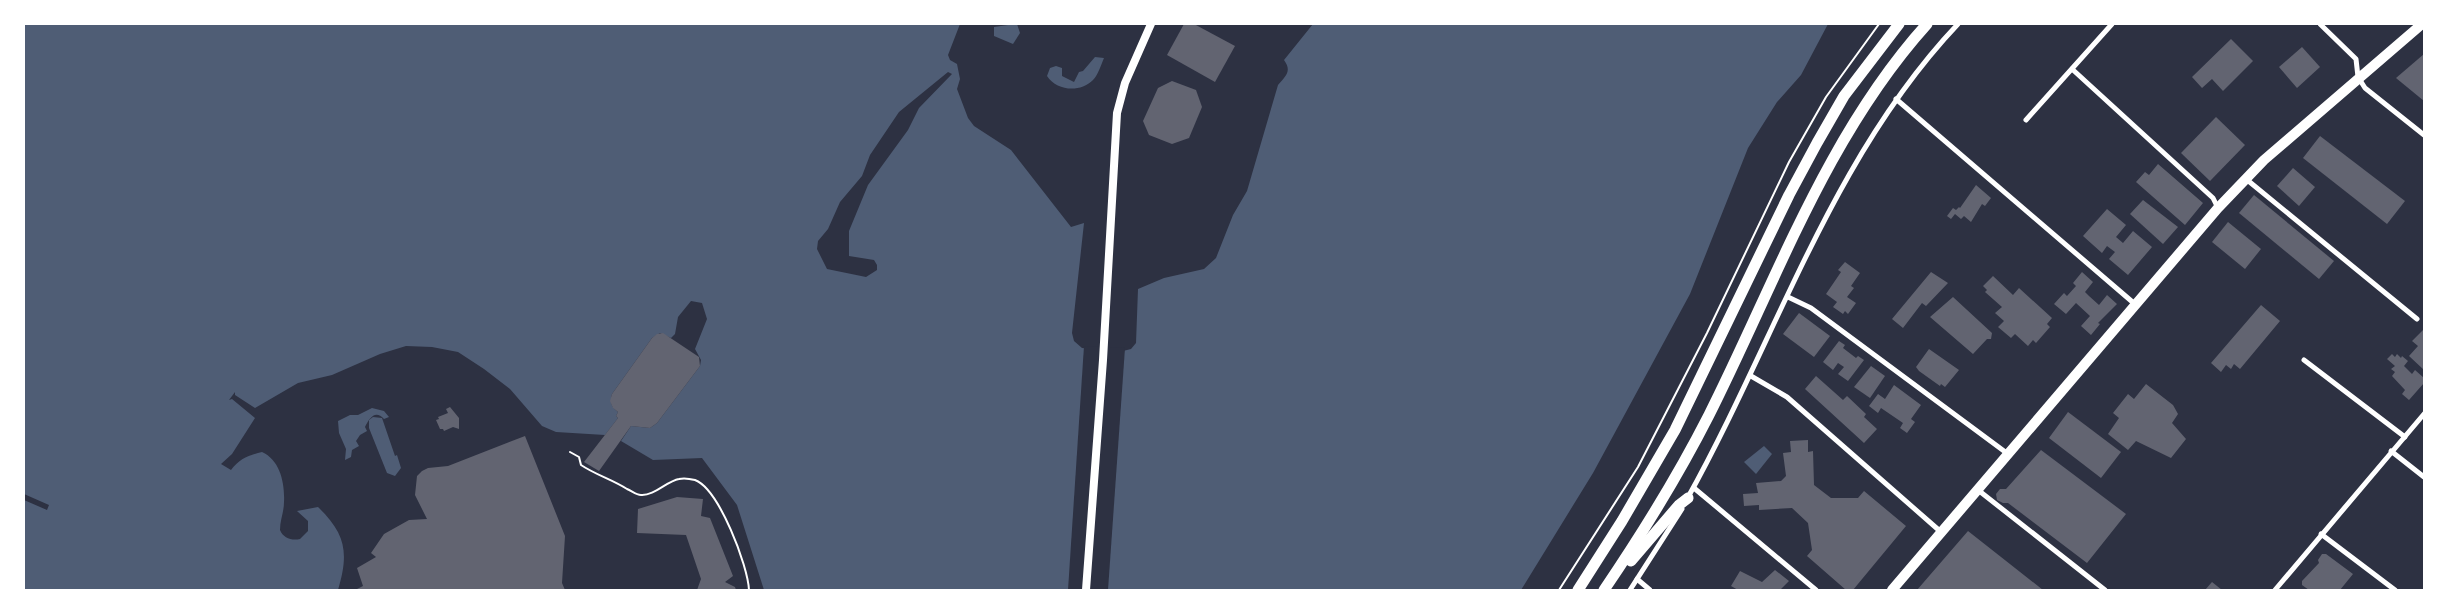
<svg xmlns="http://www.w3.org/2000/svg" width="2448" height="614" font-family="Lato,sans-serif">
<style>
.water{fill:#4f5d75;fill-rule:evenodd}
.pier{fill:#2d3142}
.building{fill:#626471}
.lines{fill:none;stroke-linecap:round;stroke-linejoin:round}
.path{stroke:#fff;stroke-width:2}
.minor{stroke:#fff;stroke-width:5}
.tertiary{stroke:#fff;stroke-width:8}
.primary{stroke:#fff;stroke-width:10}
.motorway{stroke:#fff;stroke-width:11}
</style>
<rect width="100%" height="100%" fill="#2d3142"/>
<g class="water">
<path d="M24 24H960L948 55 950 60 957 64 960 79 957 89 968 118 974 126 1011 150 1071 227 1084 223 1072 333 1074 341 1082 348 1123 351 1131 349 1136 343 1138 289 1164 278 1204 269 1216 258 1233 215 1247 191 1278 85C1286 76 1292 71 1284 60L1313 24H1828L1801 75 1777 102 1748 148 1690 294 1593 473 1521 590H764L737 505 702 458 653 460 621 441 631 426 650 428 657 423 700 366 701 360 695 349 707 319 702 303 691 301 678 317 675 334 671 338 660 333 652 338 612 394C610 402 611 407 618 412L616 416 618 418 605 435 556 432 542 426 510 389 484 369 458 352 432 347 406 346 380 354 332 375 298 383 255 408 235 395V392L229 400 232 399 255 418 232 454 221 464 231 470C239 459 249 455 262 452 280 460 285 483 284 502 284 512 280 520 280 530 283 538 292 541 300 539L308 531V521L297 511 318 507C346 534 349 553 338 590H24V500L47 510 49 505 24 494ZM948 72 952 74 919 108 908 130 868 185 849 231V256L874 260 877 265V270L866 277 827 269 817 249 818 241 828 229 840 202 862 176 870 155 899 112Z"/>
<path d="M1015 24H1017L1020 33 1013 44 994 36V27Z"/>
<path d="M1095 57 1104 58C1101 65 1098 75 1093 80 1080 93 1057 91 1047 76L1050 68 1056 66 1062 68V76L1074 82 1079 72 1083 71Z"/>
<path d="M372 408 384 411 389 417 384 419C375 409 369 419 365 427L367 431 360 435 356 441 359 446 352 450 351 457 345 460 346 449 339 433 338 421 350 415H358Z"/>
<path d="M373 417 382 418 395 456 397 455 401 468 395 476 387 473 369 428V420Z"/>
<path d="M1764 446 1772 454 1756 474 1744 462Z"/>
</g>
<path class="pier" d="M1084 346 1125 348 1108 590H1068Z"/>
<g class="building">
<path d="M1184 24H1194L1235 46 1215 82 1167 55Z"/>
<path d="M2231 39 2253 61 2223 91 2212 79 2202 88 2192 77Z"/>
<path d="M2302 47 2320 67 2297 88 2279 67Z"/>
<path d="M2424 54V101L2396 78Z"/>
<path d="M1172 81 1196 90 1202 107 1189 138 1172 144 1149 135 1143 121 1158 88Z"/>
<path d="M2216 117 2245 145 2210 181 2181 153Z"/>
<path d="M2320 136 2405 201 2387 224 2303 158Z"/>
<path d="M2158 164 2203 203 2185 225 2136 182 2145 172 2149 175Z"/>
<path d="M2293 168 2315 187 2299 206 2277 186Z"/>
<path d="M1976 185 1991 198 1985 206 1982 204 1971 222 1964 216 1961 219 1955 214 1951 219 1947 216 1953 208 1956 210 1959 207 1960 208Z"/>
<path d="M2254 195 2334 261 2319 279 2239 213Z"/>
<path d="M2143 200 2178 227 2163 244 2130 214Z"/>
<path d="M2107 209 2126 225 2116 237 2123 243 2133 231 2152 247 2128 275 2109 259 2115 252 2107 246 2102 253 2083 236Z"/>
<path d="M2228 222 2261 249 2245 269 2212 242Z"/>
<path d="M1845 262 1860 273 1851 286 1854 288 1847 297 1856 303 1848 314 1845 311 1843 314 1833 307 1837 302 1826 294 1841 272 1838 270Z"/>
<path d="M1931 272 1948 283 1926 306 1922 303 1903 328 1892 319Z"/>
<path d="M2082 272 2093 282 2085 292 2089 296 2099 305 2107 295 2117 304 2098 323 2100 324 2091 335 2081 326 2090 316 2076 303 2066 314 2054 304 2064 293 2067 296 2076 286 2073 283Z"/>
<path d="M1993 276 2013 295 2019 288 2052 318 2047 324 2050 327 2036 343 2033 340 2028 346 2015 334 2011 338 1998 327 2004 321 1995 313 2002 307 1985 292 1987 290 1983 286Z"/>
<path d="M1953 297 1992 333 1991 339H1987L1973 354 1930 317Z"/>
<path d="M2261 305 2280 321 2240 369 2234 364 2231 369 2226 365 2221 372 2211 363Z"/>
<path d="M1799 313 1830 336 1814 357 1783 334Z"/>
<path d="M2423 330 2424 331V370L2409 356 2418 346 2412 341Z"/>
<path d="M663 333 699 357 700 366 657 423 650 428 631 426 599 471 584 462 618 418 616 416 618 412 613 408 610 401 612 394 652 338 657 334Z"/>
<path d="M1839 341 1845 345 1843 348 1856 358 1858 356 1864 360 1848 381 1838 374 1844 367 1838 363 1833 370 1823 362Z"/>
<path d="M1929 349 1959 370 1945 387 1941 384 1940 386 1919 371 1916 367Z"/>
<path d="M2392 354 2395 357 2397 354 2401 358 2402 356 2408 361 2404 366 2412 374 2415 370 2424 378V383L2409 400 2402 394 2405 390 2392 376 2395 372 2391 369 2395 366 2387 359Z"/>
<path d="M1871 366 1885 376 1870 398 1854 387Z"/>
<path d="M1816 376 1843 400 1847 396 1866 414 1864 417 1877 429 1864 443 1805 389Z"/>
<path d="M2146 384 2173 405 2178 414 2172 423 2186 439 2171 458 2136 441 2128 450 2108 434 2119 418 2113 413 2128 394 2134 399Z"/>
<path d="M1894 385 1921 405 1911 419 1915 422 1907 433 1900 428 1903 423 1881 408 1878 413 1869 406 1878 394 1885 399Z"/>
<path d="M450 407 459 418V429L453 427 444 431 443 429H440L436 420 439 419 438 417 448 413 446 409Z"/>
<path d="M2068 412 2121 452 2101 478 2049 438Z"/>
<path d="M525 436 565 536 562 583 565 590H355L363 586 357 568 376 557 371 553 384 534 409 520 427 519 415 495 417 476 422 471 428 468 448 466Z"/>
<path d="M1808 440V452L1813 451 1814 485 1831 498H1858L1864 491 1906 526 1853 590H1846L1807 556 1812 550 1808 523 1792 508 1759 510V505L1744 506 1743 494 1758 493 1756 483 1781 481 1786 476 1783 453 1791 452 1790 441Z"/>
<path d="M2041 450 2126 514 2087 563 2008 503H2003L1997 500 1996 494 2000 489H2006Z"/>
<path d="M677 497 703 499 701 516 710 518 733 576 725 582 735 587 736 590H697L701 579 686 535 637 533 638 509Z"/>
<path d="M1968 531 2015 568 2043 590H1917Z"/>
<path d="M2322 554H2326L2353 574 2340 590H2309L2302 585V581L2319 563 2318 560Z"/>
<path d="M1775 570 1789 581 1780 590H1738L1731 586 1740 571 1762 582Z"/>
<path d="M2212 582 2222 590H2205Z"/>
</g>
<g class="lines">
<g class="path">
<path d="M570 452 579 457 581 465C596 475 611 479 627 489 632 491 636 495 641 495 654 496 667 481 679 479 683 478 691 479 695 480 719 489 748 566 749 590"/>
<path d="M1559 590 1638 467 1707 333 1789 162 1826 97 1879 24"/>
</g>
<g class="minor">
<path d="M2320 24 2356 59 2358 77 2365 88 2424 135"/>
<path d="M2072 69 2213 198 2218 208"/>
<path d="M1896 99 2136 305"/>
<path d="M2026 120 2112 24"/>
<path d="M2246 179 2417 319"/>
<path d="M1788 297 1811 308 2008 454"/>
<path d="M2304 360 2405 437"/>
<path d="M1751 376 1787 397 1941 532"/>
<path d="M2391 451 2424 477"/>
<path d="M1694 488 1816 590"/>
<path d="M1978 490 2105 590"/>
<path d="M1687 499C1776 340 1831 158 1958 24"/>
<path d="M2321 534 2395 590"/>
<path d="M1637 579 1650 590"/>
<path d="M1630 590 1682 509"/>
<path d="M2275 590 2424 414"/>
</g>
<path class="tertiary" d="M1086 590 1103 360 1117 113 1125 83 1151 24"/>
<path class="primary" d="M1892 590 2218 208 2264 160 2422 24"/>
<g class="motorway">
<path d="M1631 561 1679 505 1688 498"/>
<path d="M1578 590 1622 521 1675 430 1789 195 1817 143 1844 96 1899 24"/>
<path d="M1604 590C1642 534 1678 476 1709 415 1776 282 1826 136 1927 24"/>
</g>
</g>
<rect width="2448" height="614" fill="none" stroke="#ffffff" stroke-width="50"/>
</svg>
